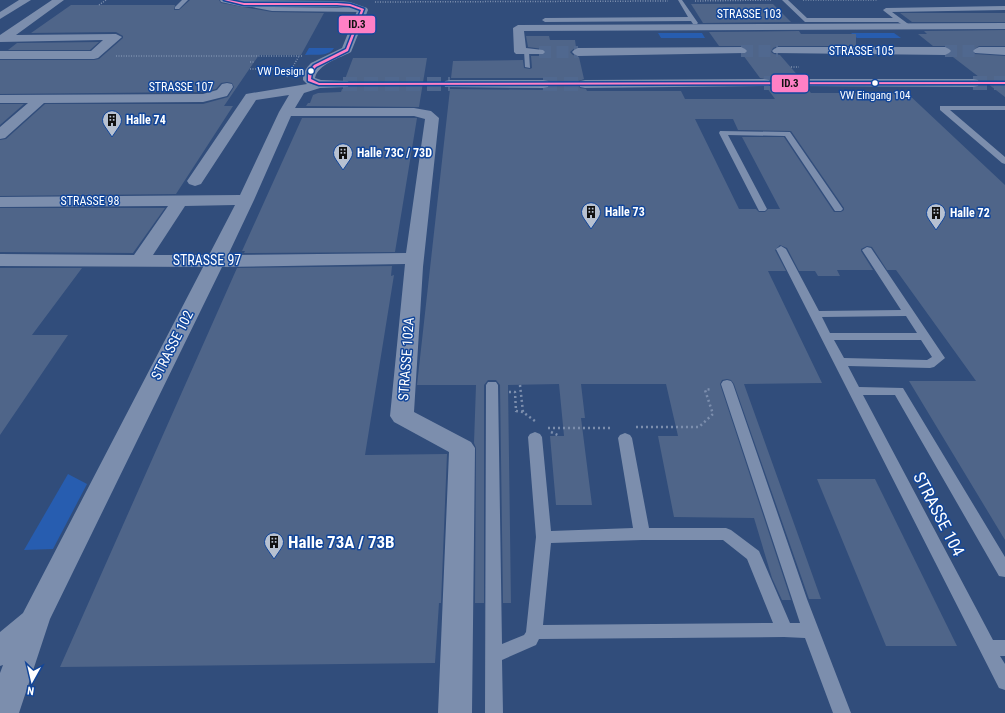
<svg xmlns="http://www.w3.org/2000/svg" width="1005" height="713" viewBox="0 0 1005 713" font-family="'Roboto Condensed',sans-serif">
	<rect width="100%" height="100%" fill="#314d7b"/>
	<!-- green -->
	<g fill="#275db0">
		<path d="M658,33H702L705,38H661Z"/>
		<path d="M851,33H894L901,38H857Z"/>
		<path d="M309,48H334C329,57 315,54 305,55Z"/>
		<path d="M68,474L87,484L53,549L24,550Z"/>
	</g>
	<!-- building -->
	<g fill="#4f6589" fill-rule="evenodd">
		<path d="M190,0H219L221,3L272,12L324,13L301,55H259L224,106H233L176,194L0,196V140L6,139L45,104H203L228,97L234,87L232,83L227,82L221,83L216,89L203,92L0,94V60H94L99,59L123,38V36L116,32L31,33L71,5H175L174,10H179Z"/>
		<path d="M691,4H773L791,22L703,23Z"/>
		<path d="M900,13H1005V22H912Z"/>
		<path d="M1005,30V46H979L972,51L975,54L1005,56V97L949,54L952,51L950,48L945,46H933L918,34H927L924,31Z"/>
		<path d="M799,31L801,34H856V46H778L773,48L771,52L774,54L780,55L800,78L797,83L798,87L807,88L811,93H907L1005,185V540L909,381H976L896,270H887L872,247L867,246L861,249V251L873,270H837L840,276H818L815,271H799L787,248L780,245L775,250L786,271H768L822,383L744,384L821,599H809L734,384L731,380L727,379L722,380L720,384L791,600H782L772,578L754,518L674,517L658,436H678L666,384H581L585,418H581L592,505H556L550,436H564L559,384L508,385L511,603H503L500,385L496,380H488L484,385V603H475L476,448L474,443L476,385H417L450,89L543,90L548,88L550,84L548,80L543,78H451L453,61L523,60L524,68L530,69L532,68L531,56H543L546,52L543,49L528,47L526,36H549L550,40H575L576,47L570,52L573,55L579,57L584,79L579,81L578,84L580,88L586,89L587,91H681L685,99H775L767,88L770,86V80L760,78L743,55L748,52V50L741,46H719L709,32ZM695,119H733L738,130L791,131L844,208V210L841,212H834L784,137H742L780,209H768L765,212H759L756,209H739Z"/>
		<path d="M99,42L90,50H8L17,43Z"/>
		<path d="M353,58H427L419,107L306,106L308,103H310L313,95L318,93L341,92L342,89L349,88L350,84L349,81L345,79Z"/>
		<path d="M0,104H24L0,125Z"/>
		<path d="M302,118H417L395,252L244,253L245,251H242Z"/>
		<path d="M0,208H165L133,253L0,252Z"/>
		<path d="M392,266L391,276L394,275L365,455L447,454L441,603H439L435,663L60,667L237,268Z"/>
		<path d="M0,268H82L32,335H68L0,435Z"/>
		<path d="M817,479H875L957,646H886Z"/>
	</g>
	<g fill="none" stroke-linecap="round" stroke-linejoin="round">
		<!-- minor-tunnel-far1 -->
		<g stroke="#50688f" stroke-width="12" stroke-dasharray="12 5.5" stroke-linecap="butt">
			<path d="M741,51H778"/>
			<path d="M945,51H979"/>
			<path d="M539,52H578"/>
		</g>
		<!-- minor-tunnel -->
		<g stroke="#50688f" stroke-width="14" stroke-dasharray="14 7" stroke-linecap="butt">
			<path d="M764,83H804"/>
			<path d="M973,83H1005"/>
			<path d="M343,84H450"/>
			<path d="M543,84H585"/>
		</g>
		<!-- path-far1 -->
		<g stroke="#7c8ead" stroke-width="1.5" stroke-dasharray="1 1.5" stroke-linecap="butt">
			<path d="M803,0H878"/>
			<path d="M695,1L772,0"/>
			<path d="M375,2L668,1"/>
			<path d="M99,5L106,0"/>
			<path d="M722,9L724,11L731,12"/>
			<path d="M116,56H303"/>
			<path d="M250,62H254"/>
			<path d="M791,67H799"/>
			<path d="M250,69H291L294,71"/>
			<path d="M287,77L299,56"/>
			<path d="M783,83L787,88"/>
		</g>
		<!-- path -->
		<g stroke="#7c8ead" stroke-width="2.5" stroke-dasharray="2 3" stroke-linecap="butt">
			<path d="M520,385L523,412L535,421"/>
			<path d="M509,392H515L516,411L523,412"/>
			<path d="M636,427H699L713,414L705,390L712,389"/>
			<path d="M548,428H611"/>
			<path d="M551,432L560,436"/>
		</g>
		<!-- service -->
		<g fill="#7c8ead" fill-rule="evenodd">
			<path d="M182,0H188L179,9H175V7Z"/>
			<path d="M678,0H682L698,23L697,24H693L691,21L545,22L542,20L545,18L688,17Z"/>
			<path d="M782,0H788L807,18H893L884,11L883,10L886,8L1005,6V10L892,12L911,26L912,27L909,29L898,22H805Z"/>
			<path d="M244,2L272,7L363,8L366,10L363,12L272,11L242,5V3Z"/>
			<path d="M524,51L529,52L530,68L525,67Z"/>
			<path d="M940,106H1005V110H950L1005,157V164L1002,163L940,110Z"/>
			<path d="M720,131L790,132L843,209L841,211H835L785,136L728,135L767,209L765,211H759L719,133Z"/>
			<path d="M781,246L786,249L819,311L901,310L862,250L867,247L871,248L945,358L934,367L930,368L848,366L859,387L903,388L1005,557V577L999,576L895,395H863L993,640H1005V656H1000L1005,664V690L999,688L776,249ZM906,316L917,333H830L822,317ZM834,340H921L932,357L927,360L844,358Z"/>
			<path d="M727,380L731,381L733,384L807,599L851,713H833L805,638L784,637L539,639L536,645L502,660L503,713H485L486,385L488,382H496L498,385L502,644L524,635L526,632L536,537L528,437L530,434L535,432L540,434L542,437L551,531L633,528L618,438L620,435L625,433L630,435L632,438L649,528H726L731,530L759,551L790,623H800L721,384L723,381ZM642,540H723L747,559L773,623L543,625L551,543Z"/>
		</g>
		<!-- minor -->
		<g fill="#7c8ead" fill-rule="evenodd">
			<path d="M19,0H31L0,19V12Z"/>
			<path d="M52,0H64L16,35L116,34L122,37L98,58L94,59H0V51H91L103,40L0,42V35Z"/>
			<path d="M220,0L337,1L350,2L367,8L368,10L351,52C340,58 318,64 315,78L321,80L348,81L349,84L348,87L320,88L304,93L295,108H414L431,111L439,118L423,267L414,412L471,442L475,448L472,713H438L449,452L394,422L390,416L405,264L222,267L50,619L19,713H0V673L3,665L0,666V632L23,613L203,267L0,266V254L134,255L168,206L0,207V197L240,195L279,112L289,95L256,100L201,184L195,186L189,184L187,181L246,94L307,84L303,80C303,73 306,68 311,63L342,48L357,11L348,8L337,7H244L221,2ZM291,116H414L425,119L406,253L228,255L254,200ZM235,205L209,255H153L185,206Z"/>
			<path d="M1005,23V29L524,31L526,48L543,50L545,52L543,54H516L514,52L513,28L518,25Z"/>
			<path d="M741,47L745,49L747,51L745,53L578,56L574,54L572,52L574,50L578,48Z"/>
			<path d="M778,47H945L949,49L951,51L949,53L945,55L774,53L772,51L774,49Z"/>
			<path d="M979,47H1005V55L975,53L973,51L975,49Z"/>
			<path d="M764,79L769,80L770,83L769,86L585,88L580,87L579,84L580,81L585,80Z"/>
			<path d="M804,79H973L978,80L979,83L978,86L973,87L799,86L798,83L799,80Z"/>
			<path d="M450,80H543L548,81L549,84L548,87L543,88L445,87L444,84L445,81Z"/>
			<path d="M227,83L232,84L233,87L227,96L203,102L44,103L5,138L0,139V127L28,103H0V95L203,94L217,90L222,84Z"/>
		</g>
		<defs>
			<path id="bus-1" d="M224,0H229L244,3H337L350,4L364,9L348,51L316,67L312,72L311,79L319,83L1005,82V84L319,85L308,81V72L314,65L346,49L361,10L350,6L337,5H244Z"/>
		</defs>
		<!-- bus-1 casing -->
		<use href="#bus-1" stroke="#12469a" stroke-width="3"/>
		<!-- bus-1 -->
		<use href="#bus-1" fill="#ff80c5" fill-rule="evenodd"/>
	</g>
	<!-- icons -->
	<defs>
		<symbol id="building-pin" viewBox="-11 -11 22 30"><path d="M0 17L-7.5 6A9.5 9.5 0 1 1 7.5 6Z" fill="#b7c1d1" stroke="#12469a"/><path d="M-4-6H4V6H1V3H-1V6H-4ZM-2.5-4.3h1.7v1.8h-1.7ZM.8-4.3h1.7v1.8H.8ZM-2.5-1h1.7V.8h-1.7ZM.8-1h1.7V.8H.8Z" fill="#111"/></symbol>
	</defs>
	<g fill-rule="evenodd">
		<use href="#building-pin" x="101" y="109" width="22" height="30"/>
		<use href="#building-pin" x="332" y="142" width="22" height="30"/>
		<use href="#building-pin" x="580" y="201" width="22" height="30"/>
		<use href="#building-pin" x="925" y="202" width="22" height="30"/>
		<use href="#building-pin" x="263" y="531" width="22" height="30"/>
	</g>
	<!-- markers -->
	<g fill="#fff" stroke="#12469a" stroke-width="1.5">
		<circle cx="311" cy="71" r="3.5"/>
		<circle cx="875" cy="83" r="3.5"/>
	</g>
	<g text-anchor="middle" stroke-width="3" stroke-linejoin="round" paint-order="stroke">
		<!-- far-bus labels -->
		<g font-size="11" fill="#fff" stroke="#12469a" text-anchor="end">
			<text x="304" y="75">VW Design</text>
			<text x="875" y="99" text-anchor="middle">VW Eingang 104</text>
		</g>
		<!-- far-street labels -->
		<g font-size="12" fill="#fff" stroke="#12469a">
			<text x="749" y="18">STRASSE 103</text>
			<text x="861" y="55">STRASSE 105</text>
			<text x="181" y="91">STRASSE 107</text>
			<text x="90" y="205">STRASSE 98</text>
		</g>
		<!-- far-poi labels -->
		<g font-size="12" font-weight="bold" fill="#fff" stroke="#12469a" text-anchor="start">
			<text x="126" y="124">Halle 74</text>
			<text x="357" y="157">Halle 73C / 73D</text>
			<text x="605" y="216">Halle 73</text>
			<text x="950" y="217">Halle 72</text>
		</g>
		<!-- street labels -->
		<g font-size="14" fill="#fff" stroke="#12469a">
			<text x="207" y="265">STRASSE 97</text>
			<text transform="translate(172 345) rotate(-63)" y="5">STRASSE 102</text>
			<text transform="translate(406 359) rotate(-86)" y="5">STRASSE 102A</text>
		</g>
		<!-- near-street labels -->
		<g font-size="17" fill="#fff" stroke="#12469a">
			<text transform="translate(939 514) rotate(63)" y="6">STRASSE 104</text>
		</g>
		<!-- near-poi labels -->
		<g font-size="17" font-weight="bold" fill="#fff" stroke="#12469a" text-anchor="start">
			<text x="288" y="548">Halle 73A / 73B</text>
		</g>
	</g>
	<g stroke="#12469a" stroke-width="1.5">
		<rect x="338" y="15" width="38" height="19" rx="4" fill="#ff80c5"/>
		<rect x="771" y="74" width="38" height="19" rx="4" fill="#ff80c5"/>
	</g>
	<g font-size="11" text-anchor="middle" font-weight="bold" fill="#111">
		<text x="357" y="28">ID.3</text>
		<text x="790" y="87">ID.3</text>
	</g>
	<!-- north arrow -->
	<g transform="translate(32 681) rotate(188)" stroke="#12469a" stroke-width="3" paint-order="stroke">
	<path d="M0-3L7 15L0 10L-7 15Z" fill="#ffffff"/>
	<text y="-6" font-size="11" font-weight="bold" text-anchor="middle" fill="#ffffff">N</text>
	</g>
</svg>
